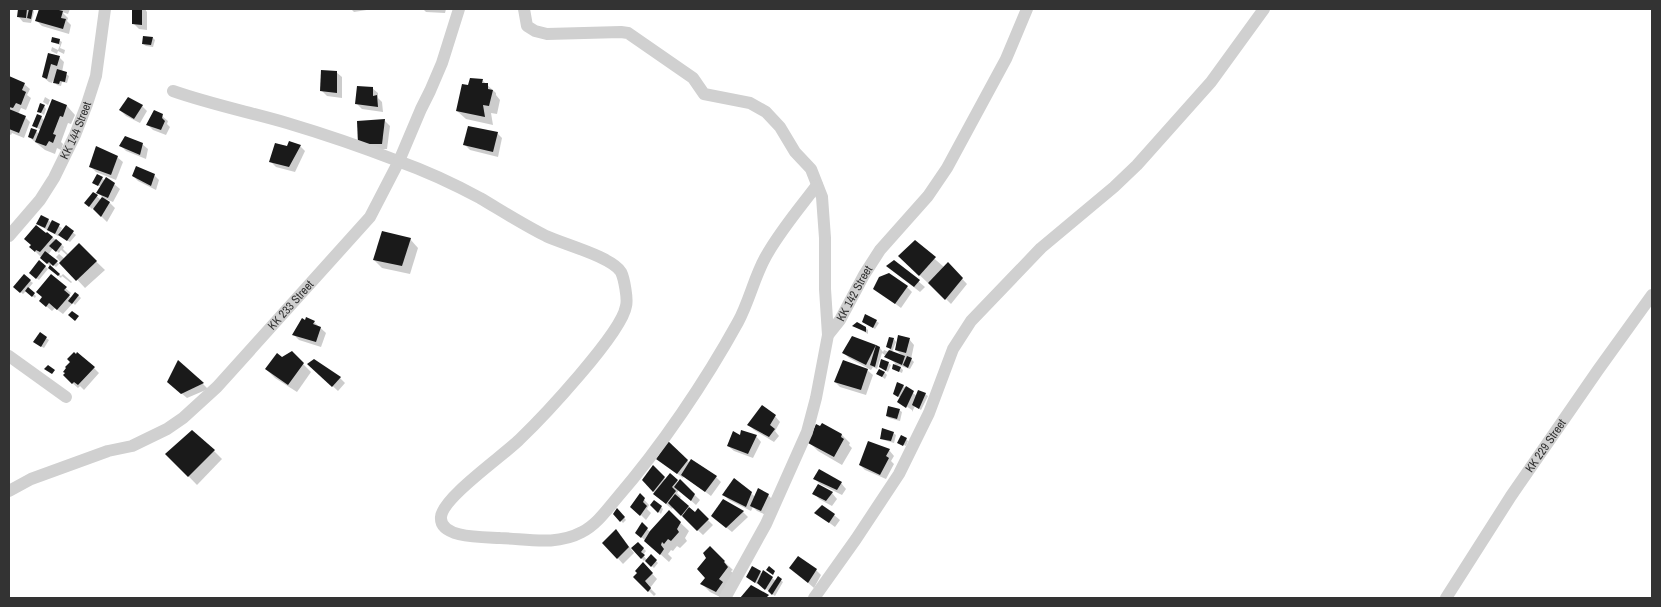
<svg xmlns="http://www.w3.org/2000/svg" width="1661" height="607" viewBox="0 0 1661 607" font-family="'Archivo Narrow',sans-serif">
	<rect width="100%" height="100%" fill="#fff"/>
	<!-- shadow -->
	<g fill="#0003">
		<path d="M19,9H33L34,12L31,23L23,22L18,16Z"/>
		<path d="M40,9H70L68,14L62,12L68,18L67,21L71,25L69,34L42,26L36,20Z"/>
		<path d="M134,9H145L147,12V30L139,29L134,24Z"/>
		<path d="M351,9H373L354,12Z"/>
		<path d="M423,9H446L445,13L426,12Z"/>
		<path d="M153,38L155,40L153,47L146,46L143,44Z"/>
		<path d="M59,40L62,42L60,48L65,50L64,54L58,51L57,54L51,51L52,47L58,50L60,45L52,42Z"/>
		<path d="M49,55L59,57L64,62L62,72L69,76L67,83L62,82L61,86L57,85L53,80L52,83L49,82L43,77Z"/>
		<path d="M336,72L342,77V98L327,96L322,91Z"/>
		<path d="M9,78L24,84L30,89L27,95L31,98L26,110L21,108L18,114L25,117L30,122L24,138L12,133L11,135L9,134Z"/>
		<path d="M483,81L496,93V95L500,100L497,114L491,113L493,125L466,119L457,111L469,86Z"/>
		<path d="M372,88L378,93V98L382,102L383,112L362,109L357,104Z"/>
		<path d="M45,97L50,100L48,105L43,102Z"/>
		<path d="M52,101L67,106L75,115L71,124L68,123L61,142L63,144L61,150L57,148L55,154L45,150L29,137L36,131L39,134L41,130L34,126L41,117L45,121Z"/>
		<path d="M44,106L46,109L44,115L38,111Z"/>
		<path d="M142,106L147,111L140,123L126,116L120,110Z"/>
		<path d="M162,116L168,121L167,124L170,127L166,135L153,130L148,125Z"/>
		<path d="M384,120L390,126L387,149H364Z"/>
		<path d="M497,133L502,138L498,157L470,150L465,145Z"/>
		<path d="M142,144L148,149L146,159L126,151L121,146Z"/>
		<path d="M300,146L305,151L295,172L276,167L270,161L288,148Z"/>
		<path d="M117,157L123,162L116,180L96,172L91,167Z"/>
		<path d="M154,175L159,180L156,190L138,181L133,176Z"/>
		<path d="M102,178L105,181L114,184L120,189L113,202L106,199L115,208L107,222L93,208L92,209L86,203L93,193L101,200L103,198L98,192L101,187L94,183Z"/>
		<path d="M48,220L52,223L53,222L62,228L58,236L40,226Z"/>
		<path d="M66,227L76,235L70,242L62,237Z"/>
		<path d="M47,233L62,245L64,247L63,249L69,255L79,245L105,270L85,288L56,257L59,254L65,259L68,256L61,250L59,253L53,248L48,255L59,264L56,267L52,264L50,266L31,247Z"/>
		<path d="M410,239L418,248L410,274L382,268L374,260Z"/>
		<path d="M915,242L944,267L948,264L967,284L951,304L929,282L928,283L899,256Z"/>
		<path d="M894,261L925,287L920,292L893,271Z"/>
		<path d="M40,262L48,269L39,280L30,273Z"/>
		<path d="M50,267L61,276L63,274L72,282L71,283L62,276L61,278L52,270Z"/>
		<path d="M24,276L33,283L28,289L36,296L35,298L26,291L23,294L15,287Z"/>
		<path d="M52,276L71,293L69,296L71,298L76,293L81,298L75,305L73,303L63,314L55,308L52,311L46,306Z"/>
		<path d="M907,287L912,292L901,308L874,288Z"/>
		<path d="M876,321L879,323L875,329L863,322Z"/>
		<path d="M314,322L326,333L321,347L299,340L294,335Z"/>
		<path d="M854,326L866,328L868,330V334Z"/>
		<path d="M40,334L49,340L44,348L37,344Z"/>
		<path d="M852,338L880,348L883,352L884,350L889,352L890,349L887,346L894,339L896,342L892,352L903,356L896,350L909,339L914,345L911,359L914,362L910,369L898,365L903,370L902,373L893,369L895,363L882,353L877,369L873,367L871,370L849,358L844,353Z"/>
		<path d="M291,352L311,372L297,392L275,378L266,369Z"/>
		<path d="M179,362L203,384L208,389L187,398L174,387Z"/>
		<path d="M888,363L891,365L888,372L880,367Z"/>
		<path d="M309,364L340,378L345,383L338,391Z"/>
		<path d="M94,368L99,373L84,390L80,386L78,388L70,381L66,373Z"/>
		<path d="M867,370L873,375L866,395L840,387L835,382Z"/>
		<path d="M885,373L887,375L885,379L878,374Z"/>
		<path d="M903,386L917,396L925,394L928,396L921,410L915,406L912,412V410L903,404V406L899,402L901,398L897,396Z"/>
		<path d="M899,410L902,412L900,421L889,418L887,416Z"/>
		<path d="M775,416L780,422L775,431L779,436L774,442L754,430L749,425Z"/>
		<path d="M893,433L896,435L894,443L884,440L882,438Z"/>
		<path d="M842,435L850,443L849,445L852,448L842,465L818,451L809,442Z"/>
		<path d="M756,436L761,442L753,458L734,451L728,446L740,437Z"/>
		<path d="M906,439L908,441L906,446L900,443Z"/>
		<path d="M668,443L690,463L716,477L721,482L711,496L684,476L683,478L658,459Z"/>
		<path d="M889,450L894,456L891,461L894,464L886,479L865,470L860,465Z"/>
		<path d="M214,451L222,459L197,485L167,454Z"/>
		<path d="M653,467L666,480L670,475L679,483L680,481L700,500L696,505L679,490L677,493L681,497L679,499L695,514L698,510L713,525L703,535L673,507L672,509L660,499L643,480Z"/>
		<path d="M815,479L841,483L846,489L842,495L820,484Z"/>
		<path d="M818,486L832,493L837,499L832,506L819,499L814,493Z"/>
		<path d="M758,489L768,495L774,501L766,515L757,511L753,507L751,511L729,500L724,495L751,493L755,497Z"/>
		<path d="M640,495L649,505L647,509L651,513L646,520L632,506Z"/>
		<path d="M724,501L743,512L748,517L732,532L718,521Z"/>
		<path d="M652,505L661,507L663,509L661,514Z"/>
		<path d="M618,510L626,520L623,523L615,514Z"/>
		<path d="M669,512L689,531L685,538L687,541L680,548L677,546L673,551L671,550L668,554L672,558L669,562L637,533L642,524L650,532Z"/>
		<path d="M816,513L834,515L840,520L835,527Z"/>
		<path d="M621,536L634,553L623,564L604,543Z"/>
		<path d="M638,543L646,551L643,555L647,560L651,556L658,563L654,568L645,560L644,561L632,548Z"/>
		<path d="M710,548L733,570L731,571L735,576L722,598L710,592L702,584L706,578L708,558Z"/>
		<path d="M791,568L816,570L821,575L814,588Z"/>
		<path d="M648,569L657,579L650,588L656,594L654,596L635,577Z"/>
		<path d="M760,572L763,574L772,578L776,581L778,578L783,582L775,596L758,583L757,584L750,579Z"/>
	</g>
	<!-- building -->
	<g fill="#1a1a1a">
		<path d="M18,9H27L26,18L17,17Z"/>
		<path d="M29,9H33L31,19L27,18Z"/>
		<path d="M39,9H55L63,11L61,18L66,19L63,29L35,21Z"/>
		<path d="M132,9H142V25L132,24Z"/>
		<path d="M143,36L153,37L151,45L142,44Z"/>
		<path d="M52,37L60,39L59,44L51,42Z"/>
		<path d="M48,53L60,56L57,66L51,64L47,79L42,77Z"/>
		<path d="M57,69L67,72L65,82L60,81L59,84L53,83Z"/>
		<path d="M321,70L337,71V93L320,91Z"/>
		<path d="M9,76L25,83L22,90L26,92L21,105L16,103L13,108L9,107Z"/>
		<path d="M470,78L483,79L482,83H488V89L493,90L489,106L483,105L485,117L456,111L462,84L468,85Z"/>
		<path d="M357,86L373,87V96L377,95L378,107L355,104Z"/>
		<path d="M128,97L143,105L134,119L119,110Z"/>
		<path d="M52,99L67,105L63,117L60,116L53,134L56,135L53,143L49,141L46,146L35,142Z"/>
		<path d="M40,103L45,105L41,113L37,112Z"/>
		<path d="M9,109L26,116L19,133L9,129Z"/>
		<path d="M154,110L163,114L162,118L165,121L161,130L146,125Z"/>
		<path d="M37,114L42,116L37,128L32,126Z"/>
		<path d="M385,119L382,144H358L357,121Z"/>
		<path d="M468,126L498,132L493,152L463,145Z"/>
		<path d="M31,128L37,130L33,139L28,137Z"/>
		<path d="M125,136L143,143L140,155L119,146Z"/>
		<path d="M289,141L301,145L289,167L269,162L275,143L287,146Z"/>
		<path d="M96,146L118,156L111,175L89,167Z"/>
		<path d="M136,166L155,174L151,186L132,176Z"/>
		<path d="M97,174L103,177L98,186L92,183Z"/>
		<path d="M106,177L115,183L108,198L96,193Z"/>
		<path d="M93,192L98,195L89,207L84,203Z"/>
		<path d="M102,197L110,202L101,217L93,209Z"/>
		<path d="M41,215L49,219L45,228L36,224Z"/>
		<path d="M52,220L60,224L55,234L47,230Z"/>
		<path d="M36,225L46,233L47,232L53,237L40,252L36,250L35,252L29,247L31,245L24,239Z"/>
		<path d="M66,225L74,231L67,241L58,235Z"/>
		<path d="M382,231L411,238L402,266L373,260Z"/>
		<path d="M56,239L62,244L56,252L49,246Z"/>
		<path d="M915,240L936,257L919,276L898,256Z"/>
		<path d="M79,243L97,261L76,281L59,263Z"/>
		<path d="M45,251L58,261L53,266L49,262L47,264L40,258Z"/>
		<path d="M39,260L46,266L36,279L29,273Z"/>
		<path d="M894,260L920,280L914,287L886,266Z"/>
		<path d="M948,262L963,278L945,300L928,283Z"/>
		<path d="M50,265L60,274L58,276L48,268Z"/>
		<path d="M889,273L908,286L895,304L873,289L879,277Z"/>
		<path d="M24,274L31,280L20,293L13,287Z"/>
		<path d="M51,274L67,287L64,290L70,295L57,310L49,303L46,307L39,301L42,297L36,292Z"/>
		<path d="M28,287L35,293L32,297L25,291Z"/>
		<path d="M75,292L79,295L72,304L68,301Z"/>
		<path d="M72,311L79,316L75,321L68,315Z"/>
		<path d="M865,314L877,320L873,328L862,322Z"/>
		<path d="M306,317L315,321L313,324L321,327L316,342L292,335L302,318L305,320Z"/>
		<path d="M857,322L866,327V332L852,326Z"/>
		<path d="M40,332L47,337L41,347L33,342Z"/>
		<path d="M898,335L910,338L906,353L895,350Z"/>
		<path d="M852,336L876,345L880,347L875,367L870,365L876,345L866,365L842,353Z"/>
		<path d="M889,337L894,338L891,349L886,347Z"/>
		<path d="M889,350L905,356L902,365L884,357Z"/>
		<path d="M292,351L304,363L288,385L265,369L277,353L282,357Z"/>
		<path d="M74,352L76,354L77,352L95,367L78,385L74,382L72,384L63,375L65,373L63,372L66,368L65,367L70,362L67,359Z"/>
		<path d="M907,356L912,358L908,368L903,365Z"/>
		<path d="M314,359L341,377L332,387L307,364Z"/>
		<path d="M881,359L889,362L886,371L879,367Z"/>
		<path d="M178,360L204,383L181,394L167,382Z"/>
		<path d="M843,360L868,369L861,390L834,382Z"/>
		<path d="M893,364L901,367L899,372L892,369Z"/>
		<path d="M48,365L55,370L52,374L44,369Z"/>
		<path d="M879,369L885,372L882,377L876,374Z"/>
		<path d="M897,382L904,385L898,397L893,394Z"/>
		<path d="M906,386L914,391L906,408L897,402Z"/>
		<path d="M918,390L926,393L919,409L912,405Z"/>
		<path d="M762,405L776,415L770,425L775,429L769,437L747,425Z"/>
		<path d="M888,406L900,409L897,419L886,416Z"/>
		<path d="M822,423L842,434L841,437L844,439L834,457L808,443L816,424L820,426Z"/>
		<path d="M882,428L894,432L891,441L880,439Z"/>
		<path d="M192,430L215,450L188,477L165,454Z"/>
		<path d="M741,430L757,435L748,454L727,446L733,431L740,435Z"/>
		<path d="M901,435L907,438L903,446L897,443Z"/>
		<path d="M668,441L688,460L677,474L656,459Z"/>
		<path d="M868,441L890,449L886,456L889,458L880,475L859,465Z"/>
		<path d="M691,459L717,476L705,492L681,475Z"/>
		<path d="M653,465L665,477L653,492L642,480Z"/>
		<path d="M819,469L842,482L837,490L813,479Z"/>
		<path d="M670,473L678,480L672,487L676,491L666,504L653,494Z"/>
		<path d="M734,478L752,492L746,507L722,495Z"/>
		<path d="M680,479L695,494L691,501L674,487Z"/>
		<path d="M818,484L833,492L826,501L812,494Z"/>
		<path d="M758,488L769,494L761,511L750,506Z"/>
		<path d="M640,493L645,498L643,502L647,506L640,516L630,507Z"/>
		<path d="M675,494L689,506L681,516L668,503Z"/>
		<path d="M723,499L744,511L726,528L711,516Z"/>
		<path d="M654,500L662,506L658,513L650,505Z"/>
		<path d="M822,505L835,514L829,523L814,513Z"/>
		<path d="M689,507L695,512L698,508L709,519L697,531L682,516Z"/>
		<path d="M617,508L625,517L620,522L613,514Z"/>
		<path d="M669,510L681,522L677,529L679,532L671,541L668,539L664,544L662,542L661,545L664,549L660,555L644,541L650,531Z"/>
		<path d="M642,522L648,528L641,538L635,533Z"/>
		<path d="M616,529L629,547L617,559L602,543Z"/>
		<path d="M638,542L644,548L641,552L645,555L641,559L631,548Z"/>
		<path d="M710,546L725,561L724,562L728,567L719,579L723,582L716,592L700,584L705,578L697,569L706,558L703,553Z"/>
		<path d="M651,554L657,560L651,567L645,561Z"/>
		<path d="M798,556L817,569L808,583L789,568Z"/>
		<path d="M643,562L653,573L645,581L651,588L648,592L633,577L637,573L635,571Z"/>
		<path d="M752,566L761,571L755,583L746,577Z"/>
		<path d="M769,566L775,571L773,575L766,570Z"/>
		<path d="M763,570L773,577L765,590L757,583Z"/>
		<path d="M778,576L782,579L772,595L768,591Z"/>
		<path d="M751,585L769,595L766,598H740Z"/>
	</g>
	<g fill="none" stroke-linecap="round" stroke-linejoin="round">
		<!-- minor -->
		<g stroke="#d0d0d0" stroke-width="12">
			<path d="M524,9L527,26L535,31L547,34L621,32L628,33L693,78L704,94L750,103L766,112L780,127L795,152L811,169L822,197L825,238V289L828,335"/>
			<path d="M173,91C210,104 249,112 287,123C324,134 362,147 398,161C426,171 454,184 480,198C502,211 524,225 546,236C563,244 612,257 621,272C624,278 628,299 626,306C622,333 542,418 519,440C504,455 442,498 441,517C439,539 486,537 500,538C528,539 556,546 582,532C596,525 606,511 616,499C661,447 705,382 738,322C749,302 754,278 765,258C779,232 799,209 817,185"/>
			<path id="s1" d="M9,236L40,200L54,178L75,135L87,104L96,76L105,9"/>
			<path d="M9,356L66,397"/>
			<path id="s2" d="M9,491L31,479L108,451L132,446L167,429L183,418L217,387L370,217L399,161L421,109L430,91L442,63L459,9"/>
			<path id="s3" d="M725,598L766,524L807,432L816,398L828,335L840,320L864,275L880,250L928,196L947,168L1006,59L1027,9"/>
			<path d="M814,598L856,539L899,474L929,413L953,349L971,321L1041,248L1114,187L1137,165L1211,82L1264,9"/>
			<path id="s4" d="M1446,598L1511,496L1598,370L1652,295"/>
		</g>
	</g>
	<g text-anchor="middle" stroke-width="5" stroke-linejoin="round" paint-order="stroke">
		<!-- street labels -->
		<g font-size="12" fill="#333" stroke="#fff">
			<text dy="4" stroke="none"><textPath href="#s1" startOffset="126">KK 144 Street</textPath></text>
			<text dy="4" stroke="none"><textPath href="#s3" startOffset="334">KK 142 Street</textPath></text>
			<text dy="4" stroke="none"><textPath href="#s2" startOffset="346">KK 233 Street</textPath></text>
			<text dy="4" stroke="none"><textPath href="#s4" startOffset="182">KK 229 Street</textPath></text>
		</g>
	</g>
	<!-- border -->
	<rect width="1661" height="607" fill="none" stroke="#333333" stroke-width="20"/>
</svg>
